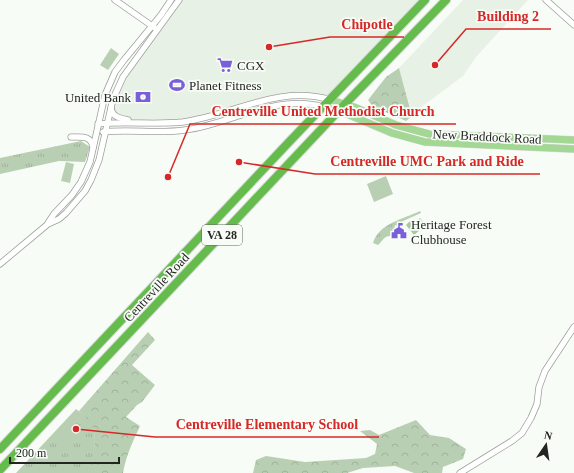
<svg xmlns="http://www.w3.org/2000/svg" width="574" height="473" viewBox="0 0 574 473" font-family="Georgia,serif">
	<defs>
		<pattern id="grass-tufts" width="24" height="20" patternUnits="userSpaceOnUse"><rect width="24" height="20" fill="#b9cfb3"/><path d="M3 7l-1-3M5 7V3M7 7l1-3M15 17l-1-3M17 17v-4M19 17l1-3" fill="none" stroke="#9fb29a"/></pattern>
		<pattern id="forest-crowns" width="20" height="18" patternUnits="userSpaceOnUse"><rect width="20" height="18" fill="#b9cfb3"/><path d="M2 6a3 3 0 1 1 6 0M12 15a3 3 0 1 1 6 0" fill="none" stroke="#9fb29a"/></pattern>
		<pattern id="water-ripples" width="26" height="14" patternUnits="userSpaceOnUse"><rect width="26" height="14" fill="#a6ca9d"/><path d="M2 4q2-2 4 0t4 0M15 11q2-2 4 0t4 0" fill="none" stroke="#8fad87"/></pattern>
	</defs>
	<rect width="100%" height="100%" fill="#f8fcf6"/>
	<!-- built -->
	<g fill="#e8f1e5">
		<path d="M179,0H425L331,100L280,96L183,122L108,123L123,77Z"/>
		<path d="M463,0H528L476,57L463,76L412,114L399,68Z"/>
	</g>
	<!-- grass -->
	<g fill="url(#grass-tufts)">
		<path d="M81,141L90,147L85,162L59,161L0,174V158Z"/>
		<path d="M420,211L421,213L403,221L401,224L399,223L397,226L395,225L394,230L396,232L394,237C385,233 383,241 378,245L373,243C379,223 404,219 420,211Z"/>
		<path d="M76,409C80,412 86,415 89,419C100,434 93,456 90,473H16Z"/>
	</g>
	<!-- forest -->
	<g fill="url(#forest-crowns)">
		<path d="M399,68L412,116L406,121L372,106L368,100L386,77Z"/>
		<path d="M148,332L155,340L132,365L155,385L142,402L137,405L126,417L140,426C133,441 126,456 123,473H89C94,447 103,429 79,411Z"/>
		<path d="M416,420L430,435L449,438L466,449L463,459L443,467L442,473H414L395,466L363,468L347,473H253L256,460L266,456L305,462L366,458L375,454L377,444L360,431L370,430L379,435Z"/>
	</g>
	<!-- pitch -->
	<g fill="#b9cfb3">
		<path d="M111,48L119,54L108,70L100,65Z"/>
		<path d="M66,162L74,164L70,183L61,181Z"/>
		<path d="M386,176L393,194L374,202L367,184Z"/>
		<path d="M67,428L72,429L76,436L74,442L67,445L58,436Z"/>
	</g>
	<!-- water -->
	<path fill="url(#water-ripples)" d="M420,218L426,225L414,235L406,225L410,221L413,223Z"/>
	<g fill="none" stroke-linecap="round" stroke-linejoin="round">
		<defs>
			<g id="minor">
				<path d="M115,0L155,28"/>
				<path d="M546,0L574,25"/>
				<path d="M111,108C112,117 120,118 128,120"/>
				<path d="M98,124C126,121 155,125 183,122C234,115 278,84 331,100"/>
				<path d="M103,132C130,129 158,134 185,130C232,124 275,93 324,107"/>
				<path d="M71,137C81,137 91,135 93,147"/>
				<path d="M48,223L54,214L72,195L81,182L90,162L105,95L115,72L124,60L161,15L171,0"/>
				<path d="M0,264L48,224L59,219L66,213L85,191L91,180L99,160L113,99L123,77L179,0"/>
				<path d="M460,473L512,441L522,433L531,418L537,404L539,387L545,371L574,327"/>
			</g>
			<g id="major">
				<path d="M331,100L354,107L396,125L429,134L574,140"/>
				<path d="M324,107L347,114L392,133L425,142L574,149"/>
			</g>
			<g id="highway">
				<path d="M0,449L289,142L425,0"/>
				<path d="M0,470L345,104L446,0"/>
			</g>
		</defs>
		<!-- minor casing -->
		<use href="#minor" stroke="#9ca19b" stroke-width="7"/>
		<!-- major casing -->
		<use href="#major" stroke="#d7d8d7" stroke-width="8"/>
		<!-- highway casing -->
		<use href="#highway" stroke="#d7d8d7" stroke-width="10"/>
		<!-- minor -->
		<use href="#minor" stroke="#fff" stroke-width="5.5"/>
		<!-- major -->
		<use href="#major" stroke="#a3d794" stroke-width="7"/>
		<!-- highway -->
		<use href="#highway" stroke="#65bc4c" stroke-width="8"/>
	</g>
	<!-- icons -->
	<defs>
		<symbol id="supermarket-bare" viewBox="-9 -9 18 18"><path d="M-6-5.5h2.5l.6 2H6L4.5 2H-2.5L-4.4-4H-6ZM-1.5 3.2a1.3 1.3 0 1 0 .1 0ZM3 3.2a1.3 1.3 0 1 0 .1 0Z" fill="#795fda" stroke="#f8fcf6" stroke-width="2.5" paint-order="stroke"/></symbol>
		<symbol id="stadium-bare" viewBox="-9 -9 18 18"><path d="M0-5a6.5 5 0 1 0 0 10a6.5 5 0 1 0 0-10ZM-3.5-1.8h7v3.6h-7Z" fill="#795fda" stroke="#f8fcf6" stroke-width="2.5" paint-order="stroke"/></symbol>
		<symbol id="bank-bare" viewBox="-9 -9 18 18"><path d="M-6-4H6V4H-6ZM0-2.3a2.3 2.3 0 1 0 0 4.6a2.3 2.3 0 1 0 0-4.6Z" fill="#795fda" stroke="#f8fcf6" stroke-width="2.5" paint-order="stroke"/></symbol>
		<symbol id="civic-bare" viewBox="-9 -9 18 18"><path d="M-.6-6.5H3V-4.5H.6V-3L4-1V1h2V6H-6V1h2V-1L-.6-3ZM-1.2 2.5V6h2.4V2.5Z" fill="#795fda" stroke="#f8fcf6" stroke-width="2.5" paint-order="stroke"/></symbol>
	</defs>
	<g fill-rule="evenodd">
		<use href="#supermarket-bare" x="214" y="54" width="22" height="22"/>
		<use href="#stadium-bare" x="166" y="74" width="22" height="22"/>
		<use href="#bank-bare" x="132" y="86" width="22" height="22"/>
		<use href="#civic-bare" x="388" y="220" width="22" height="22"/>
	</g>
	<g text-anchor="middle" stroke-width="3.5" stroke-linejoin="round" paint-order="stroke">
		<!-- shield labels -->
		<rect fill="#f8fcf6" stroke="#636662" stroke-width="1" x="202" y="225" width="40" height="20" rx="3"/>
		<g font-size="12" font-weight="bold" fill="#232522">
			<text x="222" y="239">VA 28</text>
		</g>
		<!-- poi labels -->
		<g font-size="13" fill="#232522" stroke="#f8fcf6" text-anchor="start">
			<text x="237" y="70">CGX</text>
			<text x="189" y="90">Planet Fitness</text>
			<text x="131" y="102" text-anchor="end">United Bank</text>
			<text x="411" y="229">Heritage Forest<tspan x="411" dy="15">Clubhouse</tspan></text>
		</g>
		<!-- street labels -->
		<g font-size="13" fill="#232522" stroke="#f8fcf6">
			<text transform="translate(487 136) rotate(3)" y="5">New Braddock Road</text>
			<text transform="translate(156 287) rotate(-47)" y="5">Centreville Road</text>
		</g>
	</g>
	<!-- callouts -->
	<path fill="none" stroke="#d62828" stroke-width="1.5" d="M435 65L466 29H551M269 47L330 37H404M168 177L190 124H456M239 162L315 174H540M76 429L155 437H379"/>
	<g fill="#d62828" stroke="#f8fcf6" stroke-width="1.5">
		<circle cx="435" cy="65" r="4"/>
		<circle cx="269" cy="47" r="4"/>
		<circle cx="168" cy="177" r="4"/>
		<circle cx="239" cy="162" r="4"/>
		<circle cx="76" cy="429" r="4"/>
	</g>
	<g font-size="14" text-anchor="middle" font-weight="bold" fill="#d62828" stroke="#f8fcf6" stroke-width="3.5" stroke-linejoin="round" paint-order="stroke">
		<text x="508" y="21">Building 2</text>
		<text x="367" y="29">Chipotle</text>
		<text x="323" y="116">Centreville United Methodist Church</text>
		<text x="427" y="166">Centreville UMC Park and Ride</text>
		<text x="267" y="429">Centreville Elementary School</text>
	</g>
	<!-- north arrow -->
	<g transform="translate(546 445) rotate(13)" stroke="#f8fcf6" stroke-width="3" paint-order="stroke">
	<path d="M0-3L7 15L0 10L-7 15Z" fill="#232522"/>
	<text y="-6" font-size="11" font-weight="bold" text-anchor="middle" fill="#232522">N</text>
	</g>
	<!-- scale -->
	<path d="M10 457v6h109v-6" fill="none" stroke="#232522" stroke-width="2"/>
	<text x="16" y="457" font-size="12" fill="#232522" stroke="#f8fcf6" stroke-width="3" paint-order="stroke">200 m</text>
</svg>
